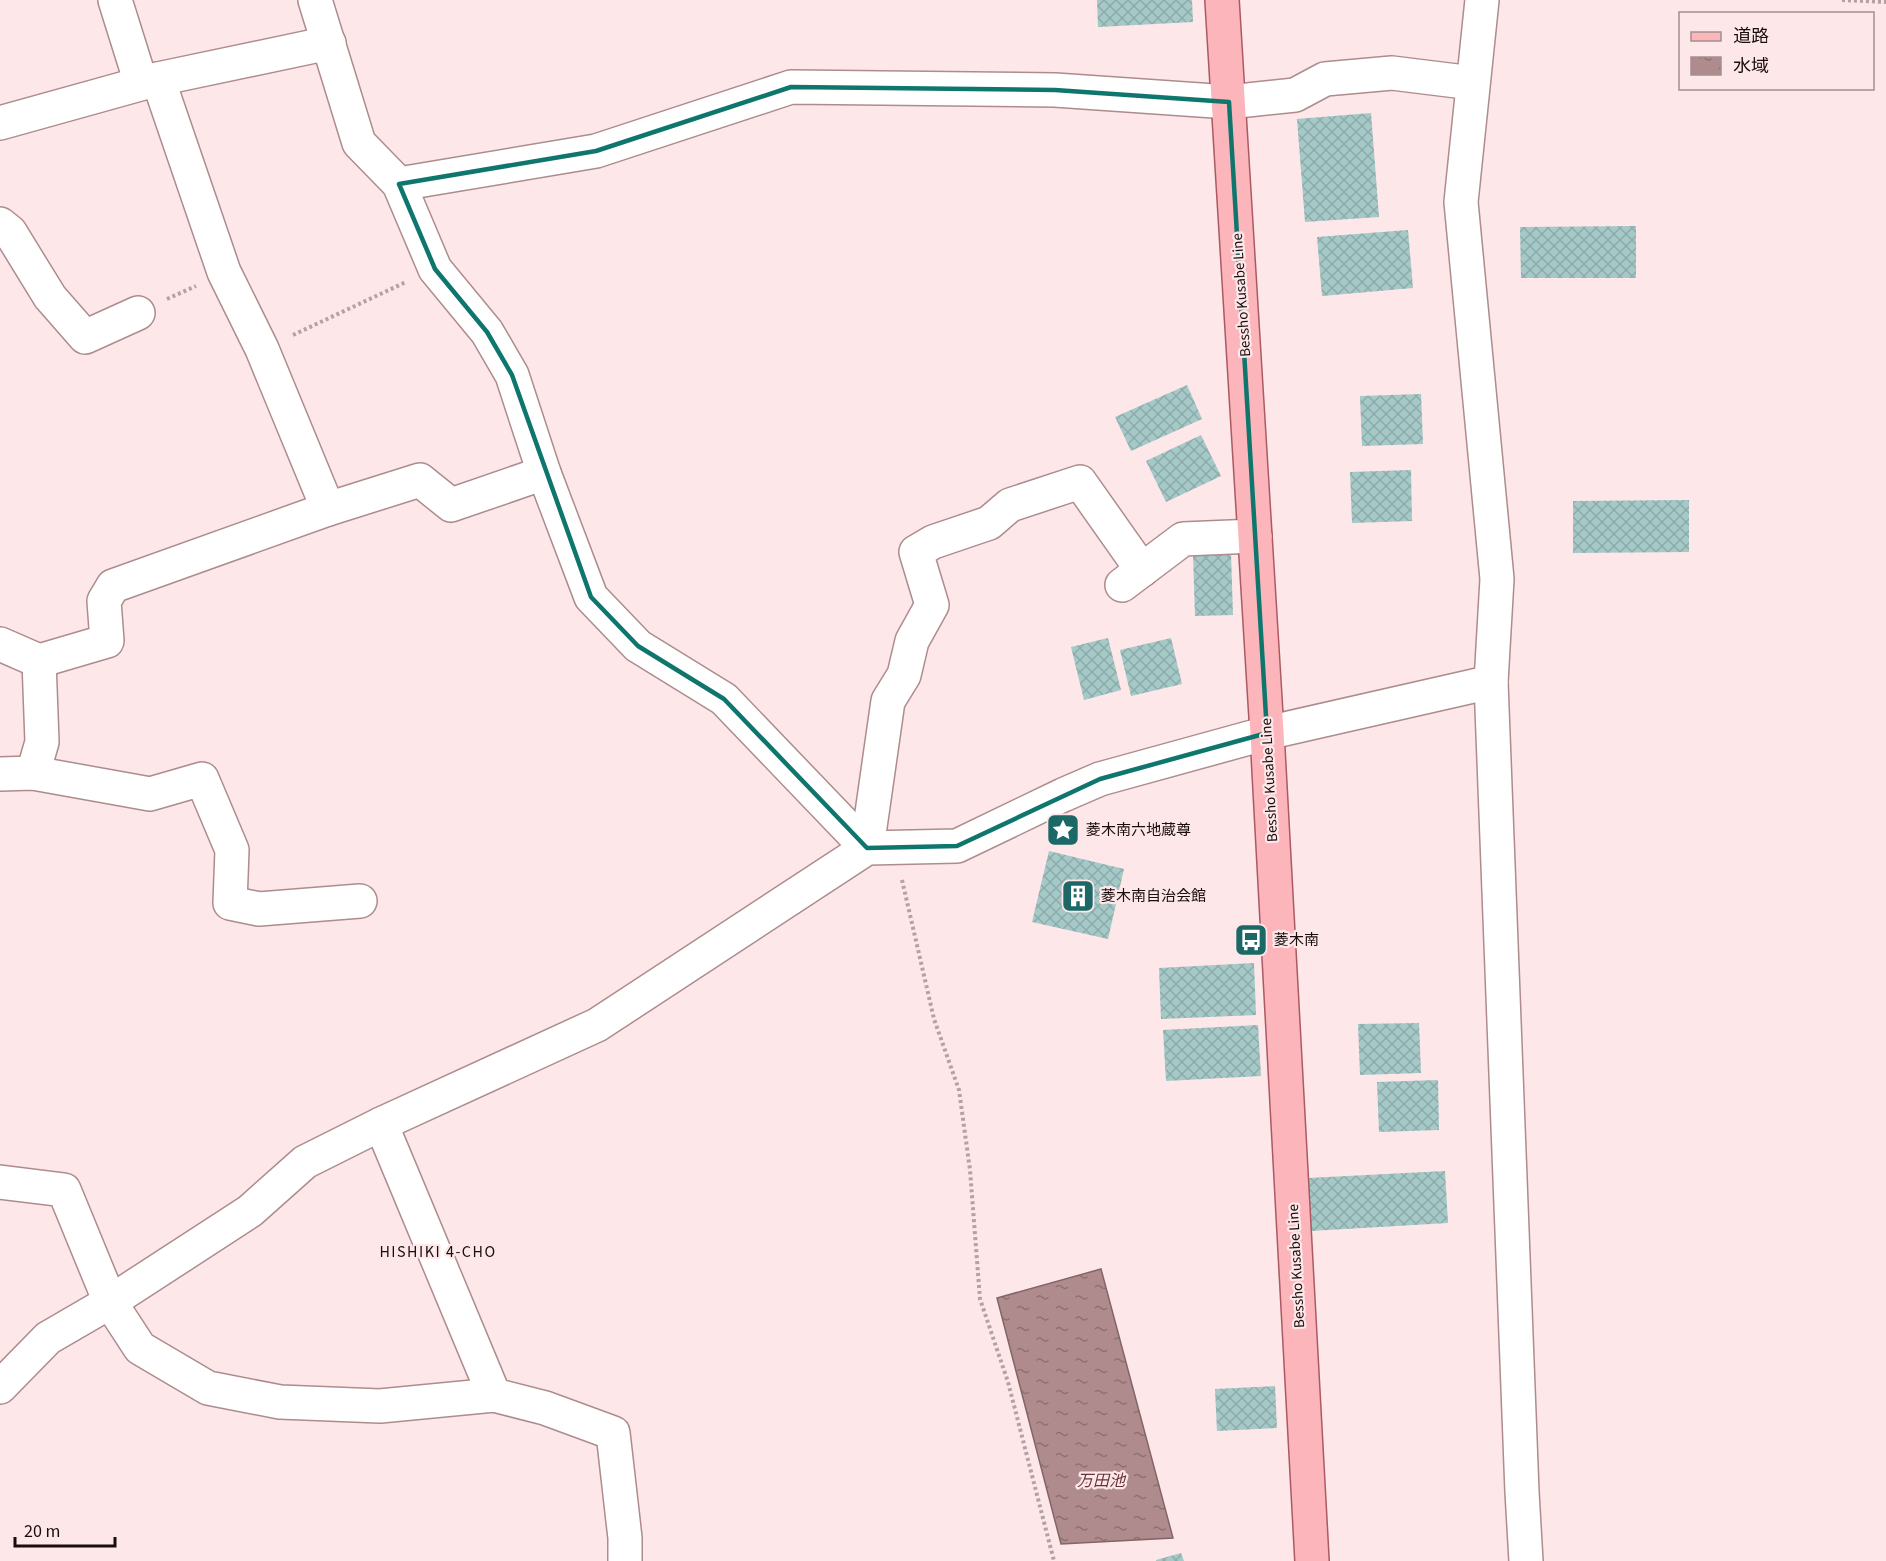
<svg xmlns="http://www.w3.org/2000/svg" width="1886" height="1561" viewBox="0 0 1886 1561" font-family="'Source Sans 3','Noto Sans JP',sans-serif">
	<defs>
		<pattern id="water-ripples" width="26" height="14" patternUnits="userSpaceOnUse" patternTransform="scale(1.5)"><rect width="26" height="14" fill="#af8b8d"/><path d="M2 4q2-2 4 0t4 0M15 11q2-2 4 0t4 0" fill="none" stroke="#8e7072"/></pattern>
		<pattern id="building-cross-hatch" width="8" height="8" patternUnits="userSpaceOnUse" patternTransform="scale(1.5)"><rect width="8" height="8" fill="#a4c9c7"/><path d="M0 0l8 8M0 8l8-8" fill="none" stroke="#8dabaa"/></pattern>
	</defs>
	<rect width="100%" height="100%" fill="#fde7e8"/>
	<!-- water -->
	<path fill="url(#water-ripples)" stroke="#826567" stroke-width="1.5" d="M1101,1269L1173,1538L1061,1544L997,1298Z"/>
	<!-- building -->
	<g fill="url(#building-cross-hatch)">
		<path d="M1097,0H1192L1193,22L1098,27Z"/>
		<path d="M1371,113L1379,217L1305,222L1297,119Z"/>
		<path d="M1636,226V278H1521L1520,227Z"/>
		<path d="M1408,230L1413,288L1322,296L1317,237Z"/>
		<path d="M1187,385L1202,419L1131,451L1115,417Z"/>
		<path d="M1421,394L1423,444L1362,446L1360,396Z"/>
		<path d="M1201,435L1221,476L1166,502L1146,461Z"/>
		<path d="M1411,470L1412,521L1352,523L1350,472Z"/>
		<path d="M1689,500V552L1573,553V501Z"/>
		<path d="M1231,554L1233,615L1195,616L1193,555Z"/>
		<path d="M1108,638L1121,690L1084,700L1071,647Z"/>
		<path d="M1171,638L1182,684L1131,696L1120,650Z"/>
		<path d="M1049,851L1124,869L1108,939L1032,922Z"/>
		<path d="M1254,963L1256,1015L1161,1019L1159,968Z"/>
		<path d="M1419,1023L1421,1073L1360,1075L1358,1024Z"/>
		<path d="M1258,1025L1261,1076L1166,1081L1163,1030Z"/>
		<path d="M1438,1080L1439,1130L1379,1132L1377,1082Z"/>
		<path d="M1445,1171L1448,1223L1311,1231L1308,1178Z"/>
		<path d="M1275,1386L1277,1428L1217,1431L1215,1389Z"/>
		<path d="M1181,1553L1184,1561H1156V1560Z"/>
	</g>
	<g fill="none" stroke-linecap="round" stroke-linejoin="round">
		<defs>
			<g id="minor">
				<path d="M115,0L141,83"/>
				<path d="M315,0L359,143L399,184L435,269L487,332L512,375L544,473L591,597L638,646L724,699L867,848"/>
				<path d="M1482,0L1461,202L1497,579L1491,682L1522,1492L1526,1561"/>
				<path d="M158,79L224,272L262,349L328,509"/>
				<path d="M0,123L158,79L329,43"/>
				<path d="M399,184L596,151L791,87L1055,90L1229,102L1295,95L1325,79L1392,73L1473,83"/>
				<path d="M0,224L10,232L50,297L85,337L138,313"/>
				<path d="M1122,585L1183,539L1255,536"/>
				<path d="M0,644L39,661L107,641L104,601L113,586L328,509L420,480L451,505L544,473"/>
				<path d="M33,773L42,742L39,661"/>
				<path d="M0,774L33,773L150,794L202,779L232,850L230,903L259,909L360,901"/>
				<path d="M867,848L888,701L904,675L912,641L932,605L916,552L933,542L989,523L1010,505L1080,482L1142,570"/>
				<path d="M381,1124L494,1395"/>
				<path d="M0,1182L64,1190L110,1302L140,1348L208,1388L280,1402L380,1406L494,1395L545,1408L613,1433L625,1538V1561"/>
				<path d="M0,1387L48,1338L110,1302L250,1211L305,1162L381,1124L597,1025L867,848L957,846L1063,795L1100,779L1267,733L1491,682"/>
			</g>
			<path id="major" d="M1222,0L1267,733L1312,1561"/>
		</defs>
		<!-- minor casing -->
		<use href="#minor" stroke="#ad8c8d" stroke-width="36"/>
		<!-- major casing -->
		<use href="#major" stroke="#ab5a61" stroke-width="36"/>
		<!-- path -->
		<g stroke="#b4a1a2" stroke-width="4" stroke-dasharray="3 3" stroke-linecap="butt">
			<path d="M1842,0L1886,2"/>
			<path d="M167,299L196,286"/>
			<path d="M293,335L406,282"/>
			<path d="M902,880L934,1019L959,1090L970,1170L980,1299L1008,1382L1054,1561"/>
		</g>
		<!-- minor -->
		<use href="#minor" stroke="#fff" stroke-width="33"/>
		<!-- major -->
		<use href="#major" stroke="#fbb5bb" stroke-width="33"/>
	</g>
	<!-- marked area -->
	<path fill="none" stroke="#0f766e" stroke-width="4.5" stroke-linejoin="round" d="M791,87L1055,90L1229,102L1267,733L1100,779L957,846L867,848L724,699L638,646L591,597L512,375L487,332L435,269L399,184L596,151Z"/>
	<!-- icons -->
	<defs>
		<symbol id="sight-square" viewBox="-11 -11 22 22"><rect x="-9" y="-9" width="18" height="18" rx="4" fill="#1b6866" stroke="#fde7e8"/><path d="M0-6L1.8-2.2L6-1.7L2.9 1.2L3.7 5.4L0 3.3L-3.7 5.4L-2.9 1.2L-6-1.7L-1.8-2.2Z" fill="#fff"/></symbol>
		<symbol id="building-square" viewBox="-11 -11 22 22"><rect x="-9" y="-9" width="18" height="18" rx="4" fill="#1b6866" stroke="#fde7e8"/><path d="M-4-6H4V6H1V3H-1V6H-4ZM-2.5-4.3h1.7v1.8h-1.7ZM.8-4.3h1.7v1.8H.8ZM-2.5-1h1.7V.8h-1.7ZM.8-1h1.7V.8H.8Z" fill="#fff"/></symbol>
		<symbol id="bus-square" viewBox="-11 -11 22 22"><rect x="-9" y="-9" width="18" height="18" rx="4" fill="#1b6866" stroke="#fde7e8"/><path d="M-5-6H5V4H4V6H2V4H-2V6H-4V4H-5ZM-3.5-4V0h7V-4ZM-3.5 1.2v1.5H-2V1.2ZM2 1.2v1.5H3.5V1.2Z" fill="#fff"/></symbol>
	</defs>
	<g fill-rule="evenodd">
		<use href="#sight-square" x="1044" y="811" width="38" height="38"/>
		<use href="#building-square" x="1059" y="877" width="38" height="38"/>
		<use href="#bus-square" x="1232" y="921" width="38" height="38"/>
	</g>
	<g text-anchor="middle" stroke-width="4.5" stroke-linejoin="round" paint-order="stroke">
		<!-- street labels -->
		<g font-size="15" fill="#190d0e" stroke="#fde7e8">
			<text transform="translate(1241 295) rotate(-94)" y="5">Bessho Kusabe Line</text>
			<text transform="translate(1269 780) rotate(-93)" y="5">Bessho Kusabe Line</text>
			<text transform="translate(1296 1266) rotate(-93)" y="5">Bessho Kusabe Line</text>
		</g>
		<!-- poi labels -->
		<g font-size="15" fill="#190d0e" stroke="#fde7e8" text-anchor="start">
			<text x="1086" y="835">菱木南六地蔵尊</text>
			<text x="1101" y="901">菱木南自治会館</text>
			<text x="1274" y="945">菱木南</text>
		</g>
		<!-- neighbourhood labels -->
		<g font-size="16" letter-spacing="1.5" fill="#190d0e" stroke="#fde7e8">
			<text x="438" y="1257">HISHIKI 4-CHO</text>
		</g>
		<!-- water labels -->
		<g font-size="16" font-style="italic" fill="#673338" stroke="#fde7e8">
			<text x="1101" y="1486">万田池</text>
		</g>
	</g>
	<!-- legend -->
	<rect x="1679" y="12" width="195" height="78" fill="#fde7e8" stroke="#a29091" stroke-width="1.5"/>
	<rect x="1691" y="32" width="30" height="9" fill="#fbb5bb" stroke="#a29091" stroke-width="1.5"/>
	<text x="1733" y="42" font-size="18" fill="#190d0e">道路</text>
	<rect x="1691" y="57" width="30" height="18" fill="url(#water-ripples)" stroke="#a29091" stroke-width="1.5"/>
	<text x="1733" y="72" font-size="18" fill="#190d0e">水域</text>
	<!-- scale -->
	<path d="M15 1537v9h100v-9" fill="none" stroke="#190d0e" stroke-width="3"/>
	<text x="24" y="1537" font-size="18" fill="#190d0e" stroke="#fde7e8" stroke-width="4.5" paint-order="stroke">20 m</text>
</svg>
